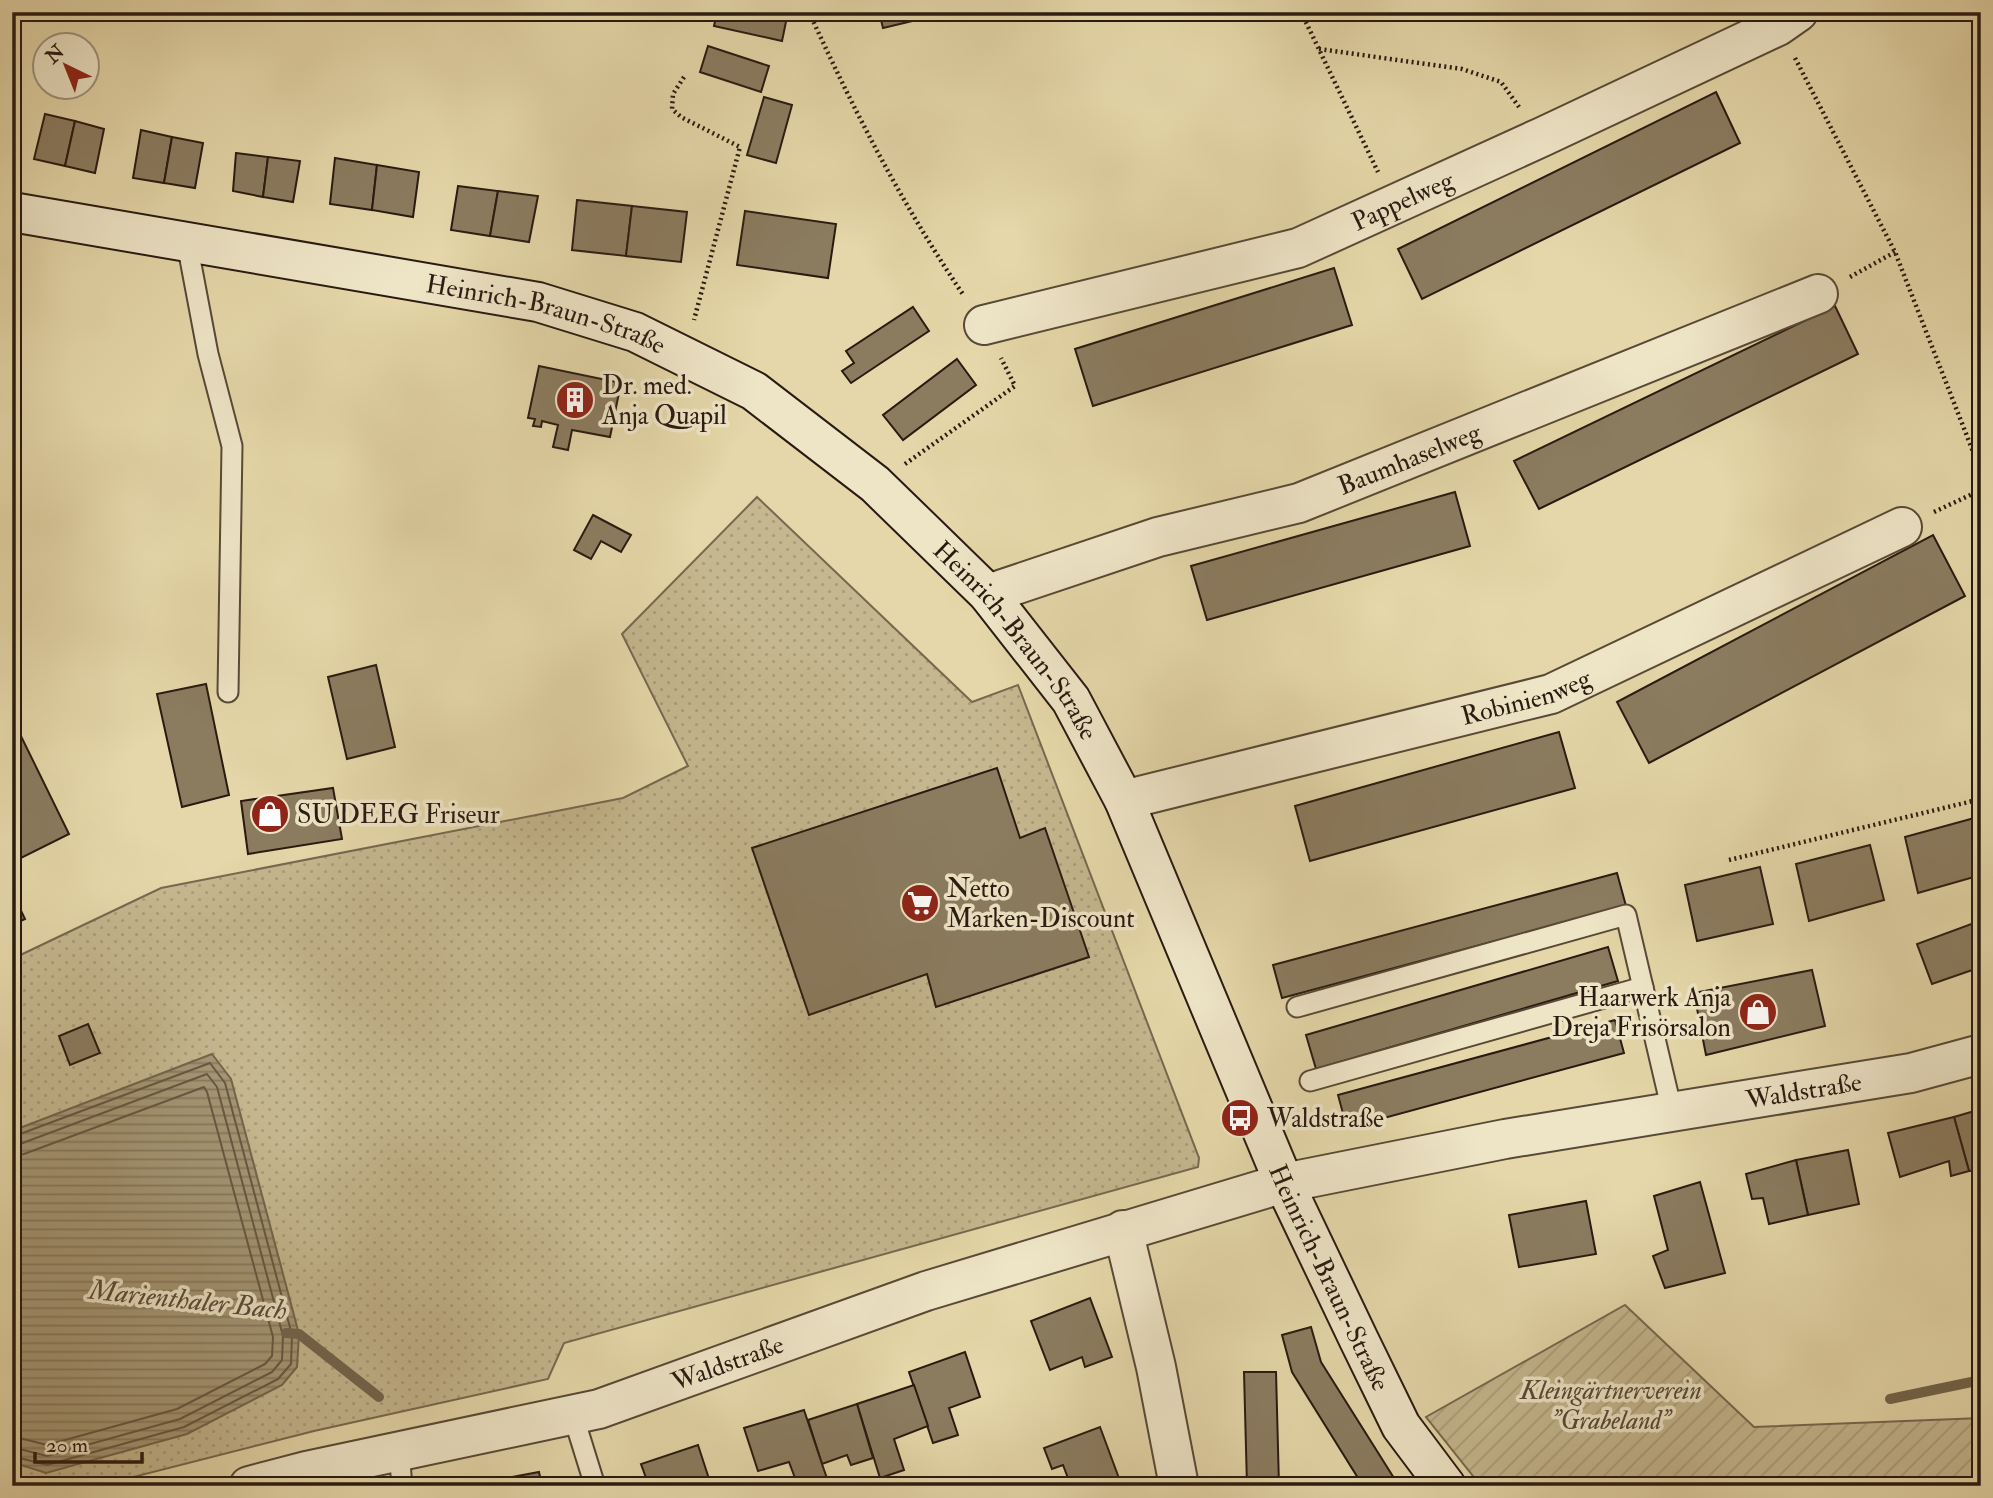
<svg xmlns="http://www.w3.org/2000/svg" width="1993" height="1498" viewBox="0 0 1993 1498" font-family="'IM FELL Double Pica',serif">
	<defs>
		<pattern id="grass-dots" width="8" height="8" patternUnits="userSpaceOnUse" patternTransform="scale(1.75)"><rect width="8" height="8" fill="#c5b78f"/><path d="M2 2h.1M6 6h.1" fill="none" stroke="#a99d7a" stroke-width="1.8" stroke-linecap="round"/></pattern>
		<pattern id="garden-furrows" width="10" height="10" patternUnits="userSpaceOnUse" patternTransform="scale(1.75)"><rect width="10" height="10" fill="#c5b78f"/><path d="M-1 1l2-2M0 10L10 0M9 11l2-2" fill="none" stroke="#a99d7a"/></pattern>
		<pattern id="water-rules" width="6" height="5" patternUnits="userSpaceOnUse" patternTransform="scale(1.75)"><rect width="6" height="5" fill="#a59775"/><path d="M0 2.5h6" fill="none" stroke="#867a5f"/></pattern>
	</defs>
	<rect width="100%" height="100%" fill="#e5d7a9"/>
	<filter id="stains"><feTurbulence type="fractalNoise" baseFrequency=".00286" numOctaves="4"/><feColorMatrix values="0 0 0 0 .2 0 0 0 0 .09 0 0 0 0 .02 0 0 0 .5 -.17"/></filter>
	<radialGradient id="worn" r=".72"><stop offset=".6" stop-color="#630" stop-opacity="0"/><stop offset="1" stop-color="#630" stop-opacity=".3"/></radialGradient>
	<!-- grass -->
	<path fill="url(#grass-dots)" stroke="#776850" stroke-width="2" d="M757,497L972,702L1018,685L1199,1158L1198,1167L564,1343L548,1379L314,1431L98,1486H12V959L161,888L623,798L688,766L622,634Z"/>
	<!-- garden -->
	<path fill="url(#garden-furrows)" stroke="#776850" stroke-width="2" d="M1625,1305L1754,1427L1981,1418V1486H1481L1426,1417Z"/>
	<!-- water -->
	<path fill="url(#water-rules)" stroke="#73654d" stroke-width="2" d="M212,1054L231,1079L299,1334L297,1367L282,1385L187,1434L46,1473L12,1462V1131Z"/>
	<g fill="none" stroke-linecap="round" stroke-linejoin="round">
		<!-- shore -->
		<g stroke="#675843" stroke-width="2">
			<path d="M12,1137L210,1063L225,1083L292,1335L291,1364L278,1379L184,1427L47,1465L12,1456"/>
			<path d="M12,1146L20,1144L207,1074L217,1087L283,1336L282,1360L272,1372L180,1419L47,1456L12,1447"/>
			<path d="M12,1156L24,1154L204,1087L207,1092L273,1337L272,1356L265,1364L177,1409L47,1445L12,1436"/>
		</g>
		<!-- stream -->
		<g stroke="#73654d" stroke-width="10">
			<path d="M286,1333L299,1334L379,1397"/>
			<path d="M1890,1399L1981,1380"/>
		</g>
	</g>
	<!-- building -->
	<g fill="#8b7c60" stroke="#291a11" stroke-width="2">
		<path d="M717,12H788L782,41L714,26Z"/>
		<path d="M879,12H950L883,28Z"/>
		<path d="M708,46L769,66L761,92L700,72Z"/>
		<path d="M1716,92L1740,143L1422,299L1398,249Z"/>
		<path d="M764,97L792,105L776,163L747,155Z"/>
		<path d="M45,114L75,121L65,166L34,159Z"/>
		<path d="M75,121L104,129L95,173L65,166Z"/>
		<path d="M141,130L172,137L164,183L133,178Z"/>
		<path d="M172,137L203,143L195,188L164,183Z"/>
		<path d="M236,153L268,157L263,197L233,191Z"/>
		<path d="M268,157L300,161L293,202L263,197Z"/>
		<path d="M335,158L377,165L372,210L330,204Z"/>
		<path d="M377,165L419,172L413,217L372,210Z"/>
		<path d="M458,186L498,191L490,236L451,230Z"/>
		<path d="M498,191L538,196L529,242L490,236Z"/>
		<path d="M577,200L632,206L626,256L572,250Z"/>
		<path d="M632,206L687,212L681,262L626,256Z"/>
		<path d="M745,211L836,224L828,278L737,265Z"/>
		<path d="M1334,268L1352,325L1093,406L1075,349Z"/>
		<path d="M1835,306L1858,354L1539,509L1514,461Z"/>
		<path d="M913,307L929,331L851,383L842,371L854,363L846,351Z"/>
		<path d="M957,359L976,385L903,440L883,415Z"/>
		<path d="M539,366L621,383L610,437L572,430L568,450L553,447L558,425L542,421L541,427L533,426L535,419L528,418Z"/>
		<path d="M1455,492L1470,546L1207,620L1191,566Z"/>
		<path d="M593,515L631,535L621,552L601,541L591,559L574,550Z"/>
		<path d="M1933,535L1965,596L1649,763L1617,702Z"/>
		<path d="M376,665L395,747L347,759L328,677Z"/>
		<path d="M206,684L229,795L182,807L157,694Z"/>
		<path d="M16,726L69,834L13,862L12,727Z"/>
		<path d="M1559,732L1575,788L1310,861L1295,806Z"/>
		<path d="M997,768L1020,838L1045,828L1089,957L936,1007L927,974L809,1015L752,848Z"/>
		<path d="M333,788L342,839L248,854L241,801Z"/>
		<path d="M1978,817L1981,828V875L1918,893L1905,837Z"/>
		<path d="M1870,845L1884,900L1809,921L1796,864Z"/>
		<path d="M1760,867L1773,924L1697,941L1685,885Z"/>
		<path d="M1617,873L1626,906L1282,998L1273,965Z"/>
		<path d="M12,892L25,919L12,925Z"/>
		<path d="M1974,923L1981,942V967L1932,984L1917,944Z"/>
		<path d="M1608,947L1618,981L1316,1069L1306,1035Z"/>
		<path d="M1812,970L1825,1026L1706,1055L1694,993Z"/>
		<path d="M1615,1020L1624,1053L1347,1128L1338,1095Z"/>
		<path d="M88,1024L100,1053L70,1065L59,1036Z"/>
		<path d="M1981,1109V1170L1969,1171L1954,1117Z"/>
		<path d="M1954,1117L1969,1171L1951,1176L1949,1161L1900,1177L1888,1133Z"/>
		<path d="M1848,1150L1859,1204L1808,1215L1796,1160Z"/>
		<path d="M1796,1160L1808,1215L1769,1224L1763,1198L1752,1199L1746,1174Z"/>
		<path d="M1700,1182L1725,1273L1665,1288L1653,1256L1668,1250L1654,1196Z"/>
		<path d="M1586,1201L1596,1254L1519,1267L1509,1215Z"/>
		<path d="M1090,1298L1112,1357L1085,1367L1082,1357L1050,1370L1031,1321Z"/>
		<path d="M1311,1327L1321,1362L1399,1486H1363L1292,1372L1282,1335Z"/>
		<path d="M965,1352L980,1397L949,1408L958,1435L933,1443L909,1372Z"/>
		<path d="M1244,1372H1276L1279,1486H1247Z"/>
		<path d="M914,1385L928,1426L894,1439L904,1470L880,1478L857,1404Z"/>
		<path d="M857,1404L873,1458L851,1465L847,1455L822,1464L808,1420Z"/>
		<path d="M804,1410L822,1464L829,1484L798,1486L789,1462L758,1471L744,1428Z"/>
		<path d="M1100,1427L1120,1481L1109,1486H1071L1063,1465L1052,1469L1044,1448Z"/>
		<path d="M698,1445L711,1485L649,1486L641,1464Z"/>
		<path d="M539,1472L542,1486H479V1483Z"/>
	</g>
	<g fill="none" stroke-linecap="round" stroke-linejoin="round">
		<defs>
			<g id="lane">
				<path d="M187,243L208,354L232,446L228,692"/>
				<path d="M1297,1007L1626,915L1672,1111"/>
				<path d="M1310,1081L1643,987"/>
				<path d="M573,1415L595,1486"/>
				<path d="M399,1452L402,1486"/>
			</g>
			<g id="street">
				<path id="s1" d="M984,325L1298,248L1542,137L1778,26L1798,12"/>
				<path id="s2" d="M988,594L1158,537L1299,503L1818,294"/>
				<path id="s3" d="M1124,800L1551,694L1902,527"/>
				<path d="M1123,1230L1156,1367L1179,1486"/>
				<path id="s4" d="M249,1486L306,1471L599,1409L926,1291L1284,1183L1505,1139L1911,1073L1981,1054"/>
			</g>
			<g id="secondary">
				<path id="s5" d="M12,212L538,302L635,332L754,391L875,484L988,594L1071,700L1124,800L1284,1183L1359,1340L1401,1426L1446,1486"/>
			</g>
		</defs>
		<!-- lane casing -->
		<use href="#lane" stroke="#584937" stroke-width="23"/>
		<!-- street casing -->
		<use href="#street" stroke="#584937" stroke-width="42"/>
		<!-- secondary casing -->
		<use href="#secondary" stroke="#291a11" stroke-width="42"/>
		<!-- path -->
		<g stroke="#291a11" stroke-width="4.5" stroke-dasharray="2 3.5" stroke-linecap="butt">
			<path d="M809,12C855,113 902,204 964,296"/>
			<path d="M1301,12L1378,172"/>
			<path d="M1319,49L1462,69L1501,82L1519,107"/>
			<path d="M1795,58L1895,252L1981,472"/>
			<path d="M684,77L673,94L672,109L681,117L740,147L694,320"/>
			<path d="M1850,277L1895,252"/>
			<path d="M905,464L1015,386L1001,358"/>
			<path d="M1934,512L1981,490"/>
			<path d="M1729,860L1981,799"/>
			<path d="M1482,1484L1496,1486"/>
		</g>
		<!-- lane -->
		<use href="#lane" stroke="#eee5c7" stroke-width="19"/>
		<!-- street -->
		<use href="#street" stroke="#eee5c7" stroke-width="38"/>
		<!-- secondary -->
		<use href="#secondary" stroke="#eee5c7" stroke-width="38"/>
	</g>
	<!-- icons -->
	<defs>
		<symbol id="building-disc" viewBox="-11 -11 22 22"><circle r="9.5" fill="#8f2418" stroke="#eee5c7"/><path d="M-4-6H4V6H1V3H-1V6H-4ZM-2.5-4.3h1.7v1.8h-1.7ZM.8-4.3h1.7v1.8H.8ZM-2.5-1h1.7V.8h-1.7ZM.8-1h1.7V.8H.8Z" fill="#fff"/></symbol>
		<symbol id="shop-disc" viewBox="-11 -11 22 22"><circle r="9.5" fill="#8f2418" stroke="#eee5c7"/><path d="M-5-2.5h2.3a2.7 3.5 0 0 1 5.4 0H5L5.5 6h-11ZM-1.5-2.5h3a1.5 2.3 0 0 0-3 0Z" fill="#fff"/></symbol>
		<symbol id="supermarket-disc" viewBox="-11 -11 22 22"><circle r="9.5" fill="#8f2418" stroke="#eee5c7"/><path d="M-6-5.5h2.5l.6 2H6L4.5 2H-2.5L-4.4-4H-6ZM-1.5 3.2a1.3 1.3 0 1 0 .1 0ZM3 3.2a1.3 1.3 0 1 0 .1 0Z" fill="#fff"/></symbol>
		<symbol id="bus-disc" viewBox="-11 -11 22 22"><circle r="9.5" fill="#8f2418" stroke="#eee5c7"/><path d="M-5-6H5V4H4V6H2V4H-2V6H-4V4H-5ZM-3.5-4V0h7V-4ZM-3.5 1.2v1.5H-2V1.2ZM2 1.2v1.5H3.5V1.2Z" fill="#fff"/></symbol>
	</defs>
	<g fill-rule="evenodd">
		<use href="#building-disc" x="553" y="378" width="44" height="44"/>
		<use href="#shop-disc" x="248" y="792" width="44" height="44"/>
		<use href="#supermarket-disc" x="898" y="881" width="44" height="44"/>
		<use href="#shop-disc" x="1736" y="990" width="44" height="44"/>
		<use href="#bus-disc" x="1218" y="1096" width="44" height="44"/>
	</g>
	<g text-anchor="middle" stroke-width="7" stroke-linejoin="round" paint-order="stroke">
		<!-- street labels -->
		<g font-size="26" fill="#291a11" stroke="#eee5c7">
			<text dy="9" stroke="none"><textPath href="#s1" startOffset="438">Pappelweg</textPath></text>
			<text dy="9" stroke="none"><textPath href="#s5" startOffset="544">Heinrich-Braun-Straße</textPath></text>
			<text dy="9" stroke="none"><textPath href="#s2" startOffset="443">Baumhaselweg</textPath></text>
			<text dy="9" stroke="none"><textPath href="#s5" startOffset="1132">Heinrich-Braun-Straße</textPath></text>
			<text dy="9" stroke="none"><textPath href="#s3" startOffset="415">Robinienweg</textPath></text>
			<text dy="9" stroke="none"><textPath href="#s4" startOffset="1608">Waldstraße</textPath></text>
			<text dy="9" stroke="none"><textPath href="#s5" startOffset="1846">Heinrich-Braun-Straße</textPath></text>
			<text dy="9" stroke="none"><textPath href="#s4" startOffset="495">Waldstraße</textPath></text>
		</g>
		<!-- poi labels -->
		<g font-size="26" fill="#291a11" stroke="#eee5c7" text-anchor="start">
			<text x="602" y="394">Dr. med.<tspan x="602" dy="30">Anja Quapil</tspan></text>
			<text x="297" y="823">SU DEEG Friseur</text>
			<text x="947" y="897">Netto<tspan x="947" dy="30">Marken-Discount</tspan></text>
			<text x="1731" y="1006" text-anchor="end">Haarwerk Anja<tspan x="1731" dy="30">Dreja Frisörsalon</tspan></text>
			<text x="1267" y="1127">Waldstraße</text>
		</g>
		<!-- park labels -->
		<g font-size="26" font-style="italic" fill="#584937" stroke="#eee5c7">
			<text x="1611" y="1399">Kleingärtnerverein<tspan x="1611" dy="30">"Grabeland"</tspan></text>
		</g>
		<!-- water labels -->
		<g font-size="28" font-style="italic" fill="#5b4c39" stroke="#eee5c7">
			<text transform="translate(188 1299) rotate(6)" y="10">Marienthaler Bach</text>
		</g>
	</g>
	<!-- margin -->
	<rect width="1993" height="1498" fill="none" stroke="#e5d7a9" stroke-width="42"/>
	<rect x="14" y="14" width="1965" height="1470" fill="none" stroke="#291a11" stroke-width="3.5"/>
	<rect x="21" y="21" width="1951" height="1456" fill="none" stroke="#291a11" stroke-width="2"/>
	<!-- north arrow -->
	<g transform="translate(66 66) rotate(317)"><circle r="33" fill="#eee5c7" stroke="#9f947e" stroke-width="2"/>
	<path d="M0-5L12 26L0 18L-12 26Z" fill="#8f2418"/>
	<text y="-10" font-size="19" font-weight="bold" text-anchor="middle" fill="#291a11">N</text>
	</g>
	<!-- scale -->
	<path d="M35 1452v10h107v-10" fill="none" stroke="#291a11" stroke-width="3.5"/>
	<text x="46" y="1452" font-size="21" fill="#291a11" stroke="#eee5c7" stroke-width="5" paint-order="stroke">20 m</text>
	<rect width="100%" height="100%" filter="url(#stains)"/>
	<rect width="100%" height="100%" fill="url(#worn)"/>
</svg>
